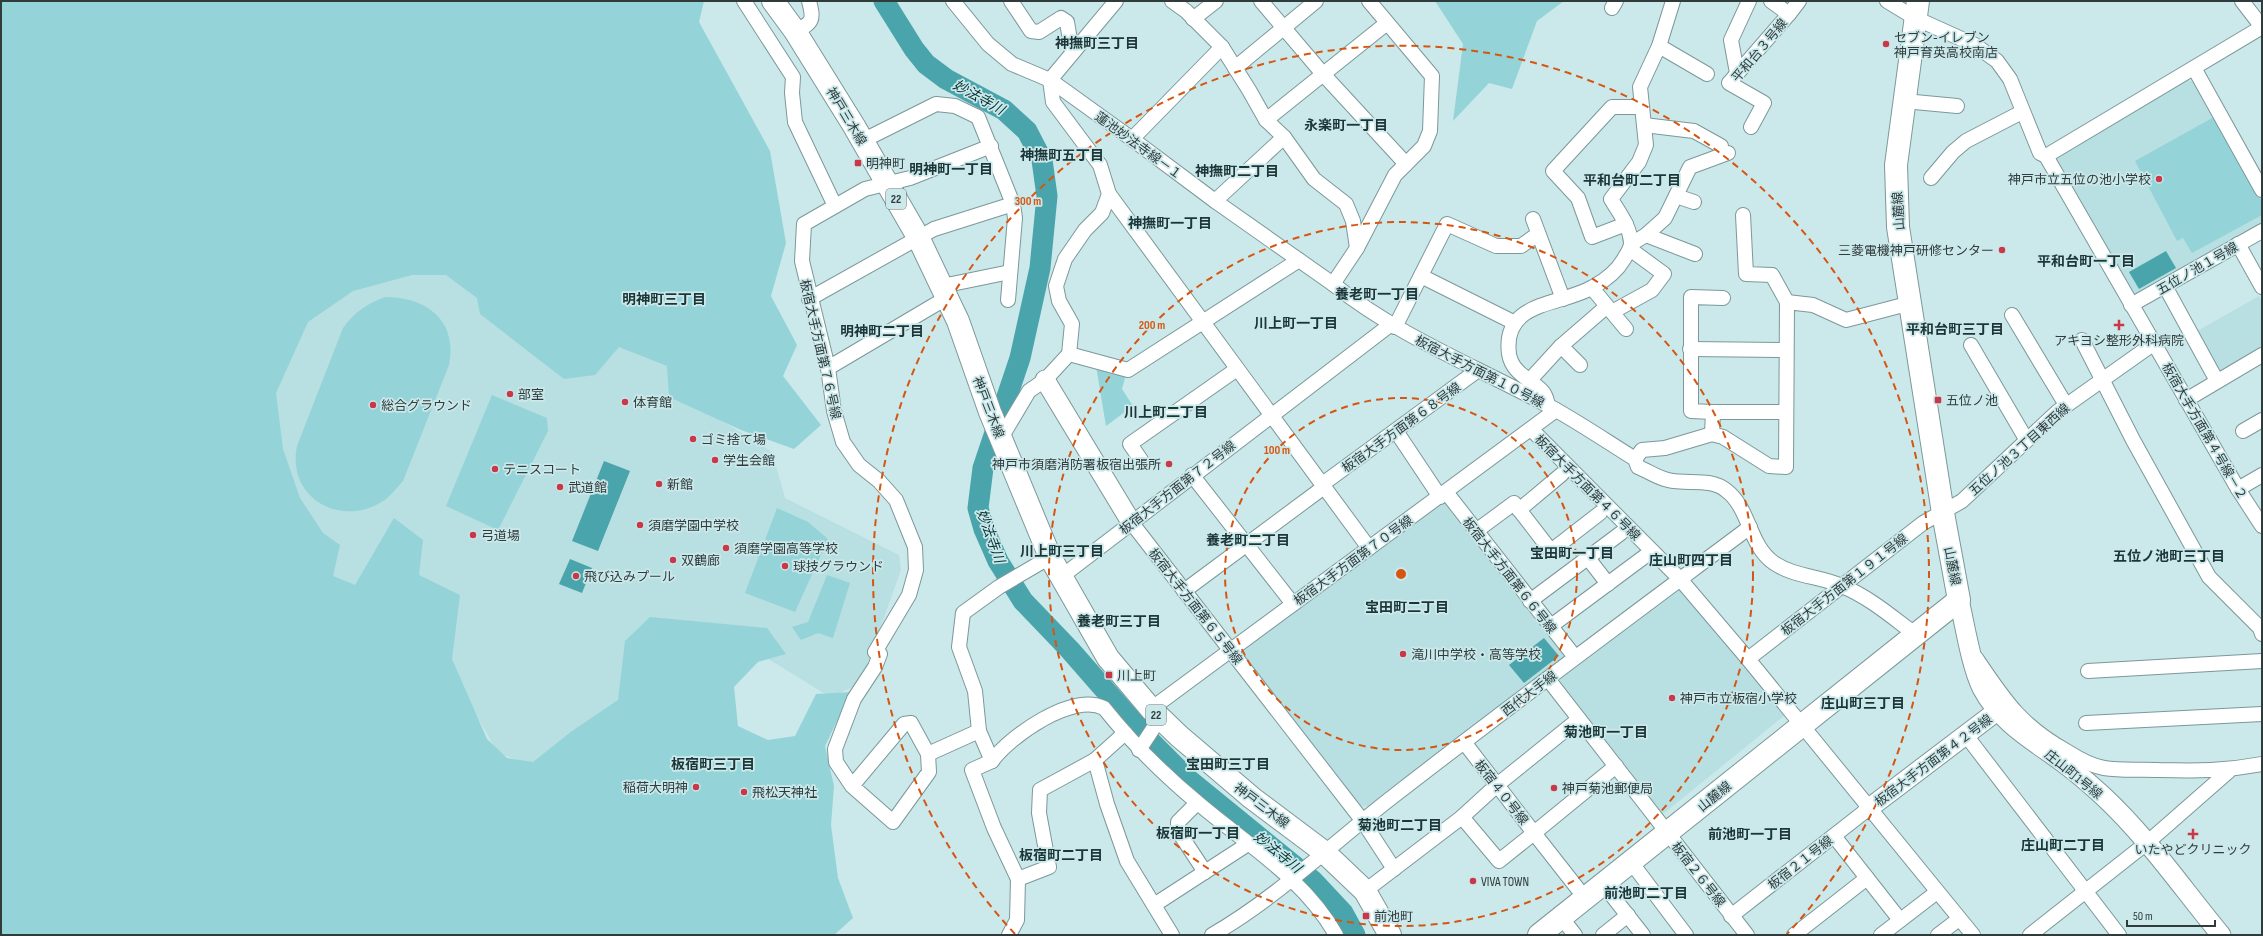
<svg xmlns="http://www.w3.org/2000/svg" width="2263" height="936" viewBox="0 0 2263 936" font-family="'Sofia Sans Condensed','Noto Sans JP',sans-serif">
	<rect width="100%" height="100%" fill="#cbe8ea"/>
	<!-- built -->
	<g fill="#b8dfe1">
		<path d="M2184,79L2198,83L2262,198V224L2134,299L2056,161L2057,155Z"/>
		<path d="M409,258L614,334L675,352L677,393L772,452L785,498L899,555L901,570L860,684L830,697L718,628L627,705L530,765L498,753L432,638L316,586L258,407L324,286Z"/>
		<path d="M2259,296L2262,301V349L2221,372L2214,370L2194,333Z"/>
		<path d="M1445,501L1566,657L1370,807L1358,805L1240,651Z"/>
		<path d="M1676,590H1682L1785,715L1663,814L1560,681L1559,676Z"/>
	</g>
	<!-- green -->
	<g fill="#94d4d8">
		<path d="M1,1H704L699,22L770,151L786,243L771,296L797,345L783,376L821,425L794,449L741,430L669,397L667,366L619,347L595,375L564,379L480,314L477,298L446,275H412L353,291L308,322L276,393L283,449L300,498L323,533L340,545L333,576L355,585L394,518L423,540L419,575L460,595L452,659L487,739L507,758L533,762L572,731L618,700L625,641L650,617L767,628L786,654L758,662L734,687L738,726L768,740L795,736L816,694L851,692L825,746L834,786L831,825L838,878L853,918L834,935H1Z"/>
		<path d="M1435,1H1564L1537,21L1512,89L1489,83L1453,121L1463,44Z"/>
		<path d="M2214,117L2262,202V215L2192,253L2183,238L2177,241L2135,161Z"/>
		<path d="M385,297C426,297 458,320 449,365L403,481C397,487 392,494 386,499C344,530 286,499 297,446L343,328C355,312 366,304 385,297Z"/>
		<path d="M1096,366L1126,374L1122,389L1133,406L1106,426Z"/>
		<path d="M492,395L547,418L548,431L498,530L446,506Z"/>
		<path d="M777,508L808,522L828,539L795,612L745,593Z"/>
		<path d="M827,575L850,583L833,638L818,633L801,640L792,627L808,622Z"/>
	</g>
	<!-- water -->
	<g fill="#49a5ab">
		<path d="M2166,251L2176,268L2139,289L2129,272Z"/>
		<path d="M604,461L630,471L598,551L572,541Z"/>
		<path d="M570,559L592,568L582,593L559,584Z"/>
		<path d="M1544,638L1559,656L1524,683L1509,665Z"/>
	</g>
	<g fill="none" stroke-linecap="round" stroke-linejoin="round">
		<!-- river -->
		<path stroke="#49a5ab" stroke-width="21" d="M884,1L914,49L926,64L946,79L1004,110L1027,131L1042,160L1047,196L1040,268L1020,358L983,468L978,508L984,529L998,561L1023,601L1070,650L1147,738L1189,780L1313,881L1343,913L1355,935"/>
		<defs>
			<g id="street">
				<path d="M744,1L793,77L792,93L795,122L835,206"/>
				<path d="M953,1L988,44L1012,64L1050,80L1132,139L1215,201L1333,284"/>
				<path d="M1011,1L1031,31L1039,32L1061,18L1067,22L1072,52"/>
				<path d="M1172,1L1186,11L1222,47L1249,90L1266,120L1284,137L1314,179L1346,204L1353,221L1357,248L1333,284C1398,336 1475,366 1547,405C1577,421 1606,441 1635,459L1638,467C1648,471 1658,478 1668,480C1688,485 1710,477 1727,491C1750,509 1749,546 1774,563C1795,577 1820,576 1842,586C1869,597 1892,617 1915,634"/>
				<path d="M1261,1L1323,74L1406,164"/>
				<path d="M1771,1L1789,14"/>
				<path d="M1887,1L1915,18L1975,45L1997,61L2010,79L2040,153L2046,156L2238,489L2262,526"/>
				<path d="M2242,1L2262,27"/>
				<path d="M1612,8L1616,1"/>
				<path d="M1193,19L1216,1"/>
				<path d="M795,31C813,23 814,20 809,1"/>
				<path d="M1659,46L1707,74"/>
				<path d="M1235,68L1316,1"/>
				<path d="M2194,68L2262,190"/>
				<path d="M1737,73L1731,40L1749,1"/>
				<path d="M1050,80L1116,1"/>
				<path d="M1904,101L1957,106"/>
				<path d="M1266,120L1387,23"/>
				<path d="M1644,125L1694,131L1721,146"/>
				<path d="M1751,127L1764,103L1729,83L1789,14L1799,1"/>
				<path d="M1132,139L1222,47"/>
				<path d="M862,141L936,104L955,106L978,117L1013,204L1015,218L1008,300"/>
				<path d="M2046,156L2262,27"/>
				<path d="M1931,178L1953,152L1966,141L2022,112"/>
				<path d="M1109,194L1369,548"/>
				<path d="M1676,196L1694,202"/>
				<path d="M1215,201L1284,137"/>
				<path d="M1743,215L1746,274L1772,275L1787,302"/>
				<path d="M1533,219L1563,299"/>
				<path d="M1626,224L1592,237L1578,198L1553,171L1612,107H1642"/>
				<path d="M1646,235L1695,254"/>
				<path d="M1631,244L1646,235L1665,218L1690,167L1728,153"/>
				<path d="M2238,244L2262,287"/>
				<path d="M1357,248L1395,175L1424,146L1430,131L1432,76L1369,1"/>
				<path d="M1421,276L1515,323"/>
				<path d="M942,286L1010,272"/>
				<path d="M2165,286L2217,381"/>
				<path d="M1592,288L1626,329"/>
				<path d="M809,299L934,229L1013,204"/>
				<path d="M2131,305L2262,231"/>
				<path d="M1612,312L1652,290L1664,274L1630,249"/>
				<path d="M2012,315L2066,405"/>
				<path d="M1395,327L1447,224L1496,246H1521L1538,234"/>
				<path d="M2082,340L2133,440L2209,577L2260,628L2262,634"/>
				<path d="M1971,345L2026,439"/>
				<path d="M1561,346L1580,365"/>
				<path d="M1690,349L1786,350"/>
				<path d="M1069,354L1128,370L1299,260"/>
				<path d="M828,368L948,297"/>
				<path d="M1529,381L1561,346L1606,307"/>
				<path d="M2186,400L2262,355"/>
				<path d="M1548,405C1547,401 1546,395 1542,391C1530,379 1512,373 1509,354C1502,300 1561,306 1593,287C1604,281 1617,271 1624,259C1626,255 1631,249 1631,243C1630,226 1619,213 1611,199L1639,162L1646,145L1640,87L1659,46L1673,1"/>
				<path d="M1713,412L1691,411V297L1723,298"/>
				<path d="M1531,429L1680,579L1748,659L1973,935"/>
				<path d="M1396,431L1440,497"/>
				<path d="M2243,431L2262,420"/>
				<path d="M1712,434L1713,412H1786"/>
				<path d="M1001,438L1029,391L1045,380L1069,354L1072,324L1059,301L1056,286L1065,259L1085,230L1102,213L1109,194L1100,165L1053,102L1050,80"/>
				<path d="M1635,459L1642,450L1665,448L1712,434L1723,437L1769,466L1786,467L1787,302L1813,305L1846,320L1911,303"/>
				<path d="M1141,460L1130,444L1237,369"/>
				<path d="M1192,475L1293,604"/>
				<path d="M2238,489L2262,475"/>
				<path d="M1446,492L1575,657"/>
				<path d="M1519,510L1562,474"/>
				<path d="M1131,522L1362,820L1394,869"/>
				<path d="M1476,531L1514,503L1551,551L1600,513"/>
				<path d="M1591,562L1608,584"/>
				<path d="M1061,577L1390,325"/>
				<path d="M1184,591L1320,490L1328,480L1478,370"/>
				<path d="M1530,601L1621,533"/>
				<path d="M1551,626L1652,551"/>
				<path d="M1976,658C2005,701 2021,726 2068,752C2079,759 2091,766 2104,768C2122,771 2141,769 2159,770C2197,771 2225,771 2262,764"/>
				<path d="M1748,659L1923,523L1962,501L2057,412L2153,344"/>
				<path d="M2088,671L2262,661"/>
				<path d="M1548,679L1747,935"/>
				<path d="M1151,709L1556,410"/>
				<path d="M2086,723L2262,714"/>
				<path d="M1965,734L2119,935"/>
				<path d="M1464,742L1534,833L1616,766"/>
				<path d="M1139,750L1160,718"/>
				<path d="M928,754L979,731"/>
				<path d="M1095,760L1107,804L1127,861L1172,935"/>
				<path d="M992,761C1010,736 1073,692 1104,708C1132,743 1163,774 1198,803C1246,844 1305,879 1336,935"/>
				<path d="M992,761L979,731L975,691L959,647L963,613L999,587L1050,557"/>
				<path d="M992,761L972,770L994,828L1018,879L1017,920L1009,935"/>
				<path d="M852,786L904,724L911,723L928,754L929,772L893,822L852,786L836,762L835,749L854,699L875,667L880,654L875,652L909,595L916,570L915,547L896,500L879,481L859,465L843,442L834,411L828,368L802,261L804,224L865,189L910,178L991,146"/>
				<path d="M1197,803L1178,822V831L1205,872"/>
				<path d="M1462,817L1497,785L1579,719"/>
				<path d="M1834,836L1900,920"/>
				<path d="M1631,862L1686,935"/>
				<path d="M1018,879L1049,867L1039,813L1040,790L1095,760L1125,733"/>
				<path d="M1603,884L1643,935"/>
				<path d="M1365,891L1462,817L1499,861L1534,833L1585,898"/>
				<path d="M1154,905L1248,844"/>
				<path d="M1731,916L1868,809"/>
				<path d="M1561,917L1575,935"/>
				<path d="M1212,935C1278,897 1335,841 1395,795C1512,704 1631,616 1750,527"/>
				<path d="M1603,935L1628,915"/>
				<path d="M1794,935L1867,878"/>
				<path d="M1881,935L1937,892"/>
				<path d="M1938,935L1959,919"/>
				<path d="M2030,935L2148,842L2229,771"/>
			</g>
			<g id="secondary">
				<path d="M1045,380L1131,522"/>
				<path d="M1959,600C1965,625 1971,666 1982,688C1999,721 2032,740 2061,761C2076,772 2090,784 2103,796C2148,838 2182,888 2221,935"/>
				<path d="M1868,809L1997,711"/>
			</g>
			<g id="primary">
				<path d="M773,1L795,31L854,126L918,237L958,321L990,412L1050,557L1108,658L1151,709L1179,736L1252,798L1324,852L1365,891L1390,935"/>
				<path d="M1539,935L1959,600L1943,513L1898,227L1896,165L1918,1"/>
			</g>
		</defs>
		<!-- street casing -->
		<use href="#street" stroke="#7c9899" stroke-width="16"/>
		<!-- secondary casing -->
		<use href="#secondary" stroke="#7c9899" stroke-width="21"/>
		<!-- primary casing -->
		<use href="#primary" stroke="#7c9899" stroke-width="24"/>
		<!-- street -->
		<use href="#street" stroke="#fff" stroke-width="14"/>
		<!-- secondary -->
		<use href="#secondary" stroke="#fff" stroke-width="19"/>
		<!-- primary -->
		<use href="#primary" stroke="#fff" stroke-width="22"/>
	</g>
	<!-- distance rings -->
	<g fill="none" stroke="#d65611" stroke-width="2" stroke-dasharray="7 5">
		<circle cx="1401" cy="574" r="176"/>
		<circle cx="1401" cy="574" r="352"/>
		<path d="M1015 934A528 528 0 1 1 1787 934"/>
	</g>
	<!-- markers -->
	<g fill="#c93848" stroke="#cbe8ea" stroke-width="1.5">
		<circle cx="1886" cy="44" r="4"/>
		<rect x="854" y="159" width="8" height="8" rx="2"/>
		<circle cx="2159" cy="179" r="4"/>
		<circle cx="2002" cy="250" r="4"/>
		<path d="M2117 319h4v4h4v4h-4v4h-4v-4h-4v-4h4z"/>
		<circle cx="510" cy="394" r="4"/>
		<rect x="1934" y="396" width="8" height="8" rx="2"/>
		<circle cx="625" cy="402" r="4"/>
		<circle cx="373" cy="405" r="4"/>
		<circle cx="693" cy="439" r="4"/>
		<circle cx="715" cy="460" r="4"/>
		<circle cx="1169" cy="464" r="4"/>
		<circle cx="495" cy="469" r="4"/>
		<circle cx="659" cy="484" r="4"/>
		<circle cx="560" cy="487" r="4"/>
		<circle cx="640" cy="525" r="4"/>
		<circle cx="473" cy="535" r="4"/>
		<circle cx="726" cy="548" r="4"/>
		<circle cx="673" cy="560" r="4"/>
		<circle cx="785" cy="566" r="4"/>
		<circle cx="576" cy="576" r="4"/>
		<circle cx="1403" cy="654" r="4"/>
		<rect x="1105" y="671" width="8" height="8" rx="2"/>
		<circle cx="1672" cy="698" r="4"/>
		<circle cx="696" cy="787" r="4"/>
		<circle cx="1554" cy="788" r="4"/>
		<circle cx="744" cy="792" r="4"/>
		<path d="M2191 828h4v4h4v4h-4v4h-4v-4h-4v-4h4z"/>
		<circle cx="1473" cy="881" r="4"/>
		<rect x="1362" y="912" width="8" height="8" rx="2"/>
	</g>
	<g text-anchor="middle" stroke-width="3.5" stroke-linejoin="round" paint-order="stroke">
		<!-- shield labels -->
		<g fill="#cbe8ea" stroke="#5e6f70" stroke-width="1">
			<rect x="886" y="189" width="20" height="20" rx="3"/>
			<rect x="1146" y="705" width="20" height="20" rx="3"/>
		</g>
		<g font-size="12" font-weight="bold" fill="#303b3c">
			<text x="896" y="203">22</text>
			<text x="1156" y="719">22</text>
		</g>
		<!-- poi labels -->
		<g font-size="13" fill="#303b3c" stroke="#cbe8ea" text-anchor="start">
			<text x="1894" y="42">セブン-イレブン<tspan x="1894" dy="15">神戸育英高校南店</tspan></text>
			<text x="866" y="168">明神町</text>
			<text x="2151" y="184" text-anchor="end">神戸市立五位の池小学校</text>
			<text x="1994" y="255" text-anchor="end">三菱電機神戸研修センター</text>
			<text x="2119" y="345" text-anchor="middle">アキヨシ整形外科病院</text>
			<text x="518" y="399">部室</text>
			<text x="1946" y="405">五位ノ池</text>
			<text x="633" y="407">体育館</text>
			<text x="381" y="410">総合グラウンド</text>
			<text x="701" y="444">ゴミ捨て場</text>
			<text x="723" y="465">学生会館</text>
			<text x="1161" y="469" text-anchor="end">神戸市須磨消防署板宿出張所</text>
			<text x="503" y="474">テニスコート</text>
			<text x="667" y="489">新館</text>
			<text x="568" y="492">武道館</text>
			<text x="648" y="530">須磨学園中学校</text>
			<text x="481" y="540">弓道場</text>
			<text x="734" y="553">須磨学園高等学校</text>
			<text x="681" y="565">双鶴廊</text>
			<text x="793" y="571">球技グラウンド</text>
			<text x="584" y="581">飛び込みプール</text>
			<text x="1411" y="659">滝川中学校・高等学校</text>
			<text x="1117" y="680">川上町</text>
			<text x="1680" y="703">神戸市立板宿小学校</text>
			<text x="688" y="792" text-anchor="end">稲荷大明神</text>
			<text x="1562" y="793">神戸菊池郵便局</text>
			<text x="752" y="797">飛松天神社</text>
			<text x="2193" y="854" text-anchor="middle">いたやどクリニック</text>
			<text x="1481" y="886">VIVA TOWN</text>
			<text x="1374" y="921">前池町</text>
		</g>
		<!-- street labels -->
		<g font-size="13" fill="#303b3c" stroke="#cbe8ea">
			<text transform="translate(1759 50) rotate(-50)" y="5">平和台３号線</text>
			<text transform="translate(847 116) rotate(59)" y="5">神戸三木線</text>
			<text transform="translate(1139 145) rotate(36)" y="5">蓮池妙法寺線－１</text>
			<text transform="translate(1898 211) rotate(-94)" y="5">山麓線</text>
			<text transform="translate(2197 268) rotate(-30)" y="5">五位ノ池１号線</text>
			<text transform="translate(821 349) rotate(77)" y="5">板宿大手方面第７６号線</text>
			<text transform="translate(1480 371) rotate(27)" y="5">板宿大手方面第１０号線</text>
			<text transform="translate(989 407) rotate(69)" y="5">神戸三木線</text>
			<text transform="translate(1401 427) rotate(-36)" y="5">板宿大手方面第６８号線</text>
			<text transform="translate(2205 431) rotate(60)" y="5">板宿大手方面第４号線－２</text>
			<text transform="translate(2019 449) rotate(-42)" y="5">五位ノ池３丁目東西線</text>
			<text transform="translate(1177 487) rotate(-38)" y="5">板宿大手方面第７２号線</text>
			<text transform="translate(1588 487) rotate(45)" y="5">板宿大手方面第４６号線</text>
			<text transform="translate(1353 560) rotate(-36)" y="5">板宿大手方面第７０号線</text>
			<text transform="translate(1953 566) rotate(79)" y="5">山麓線</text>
			<text transform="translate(1510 575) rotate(52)" y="5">板宿大手方面第６６号線</text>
			<text transform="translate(1844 584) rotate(-38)" y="5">板宿大手方面第１９１号線</text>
			<text transform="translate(1196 606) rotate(52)" y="5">板宿大手方面第６５号線</text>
			<text transform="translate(1529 693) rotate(-37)" y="5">西代大手線</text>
			<text transform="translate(1933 760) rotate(-37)" y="5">板宿大手方面第４２号線</text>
			<text transform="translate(2074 774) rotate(39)" y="5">庄山町1号線</text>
			<text transform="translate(1502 792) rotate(52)" y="5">板宿４０号線</text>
			<text transform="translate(1714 796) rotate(-39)" y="5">山麓線</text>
			<text transform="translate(1262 805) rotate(37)" y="5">神戸三木線</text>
			<text transform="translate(1800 862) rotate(-38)" y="5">板宿２１号線</text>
			<text transform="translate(1699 874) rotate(52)" y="5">板宿２６号線</text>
		</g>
		<!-- neighbourhood labels -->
		<g font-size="14" font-weight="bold" fill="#1c3537" stroke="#cbe8ea">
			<text x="1097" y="48">神撫町三丁目</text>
			<text x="1346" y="130">永楽町一丁目</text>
			<text x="1062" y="160">神撫町五丁目</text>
			<text x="951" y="174">明神町一丁目</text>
			<text x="1237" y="176">神撫町二丁目</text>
			<text x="1632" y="185">平和台町二丁目</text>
			<text x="1170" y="228">神撫町一丁目</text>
			<text x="2086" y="266">平和台町一丁目</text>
			<text x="1377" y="299">養老町一丁目</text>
			<text x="664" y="304">明神町三丁目</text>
			<text x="1296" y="328">川上町一丁目</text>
			<text x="1955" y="334">平和台町三丁目</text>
			<text x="882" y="336">明神町二丁目</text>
			<text x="1166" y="417">川上町二丁目</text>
			<text x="1248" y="545">養老町二丁目</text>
			<text x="1062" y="556">川上町三丁目</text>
			<text x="1572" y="558">宝田町一丁目</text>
			<text x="2169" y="561">五位ノ池町三丁目</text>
			<text x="1691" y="565">庄山町四丁目</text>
			<text x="1407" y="612">宝田町二丁目</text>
			<text x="1119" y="626">養老町三丁目</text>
			<text x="1863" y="708">庄山町三丁目</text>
			<text x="1606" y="737">菊池町一丁目</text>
			<text x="713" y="769">板宿町三丁目</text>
			<text x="1228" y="769">宝田町三丁目</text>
			<text x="1400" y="830">菊池町二丁目</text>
			<text x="1198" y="838">板宿町一丁目</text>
			<text x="1750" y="839">前池町一丁目</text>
			<text x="2063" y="850">庄山町二丁目</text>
			<text x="1061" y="860">板宿町二丁目</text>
			<text x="1646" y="898">前池町二丁目</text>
		</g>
		<!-- water labels -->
		<g font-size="14" font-style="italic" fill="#053436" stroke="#cbe8ea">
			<text transform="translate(979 97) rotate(29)" y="5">妙法寺川</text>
			<text transform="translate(991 536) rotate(70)" y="5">妙法寺川</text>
			<text transform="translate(1278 852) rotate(39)" y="5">妙法寺川</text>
		</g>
	</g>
	<circle cx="1401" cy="574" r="6" fill="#d65611" stroke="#cbe8ea" stroke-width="2"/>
	<g font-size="12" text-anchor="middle" font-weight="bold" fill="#d65611" stroke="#cbe8ea" stroke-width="3.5" stroke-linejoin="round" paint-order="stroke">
		<text x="1028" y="205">300 m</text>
		<text x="1152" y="329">200 m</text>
		<text x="1277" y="454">100 m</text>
	</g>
	<!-- border -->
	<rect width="2263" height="936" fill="none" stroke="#303b3c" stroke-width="4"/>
	<!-- scale -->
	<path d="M2127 920v6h88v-6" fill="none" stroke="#303b3c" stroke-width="2"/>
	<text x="2133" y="920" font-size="12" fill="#303b3c" stroke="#cbe8ea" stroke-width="3" paint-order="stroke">50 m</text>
</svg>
